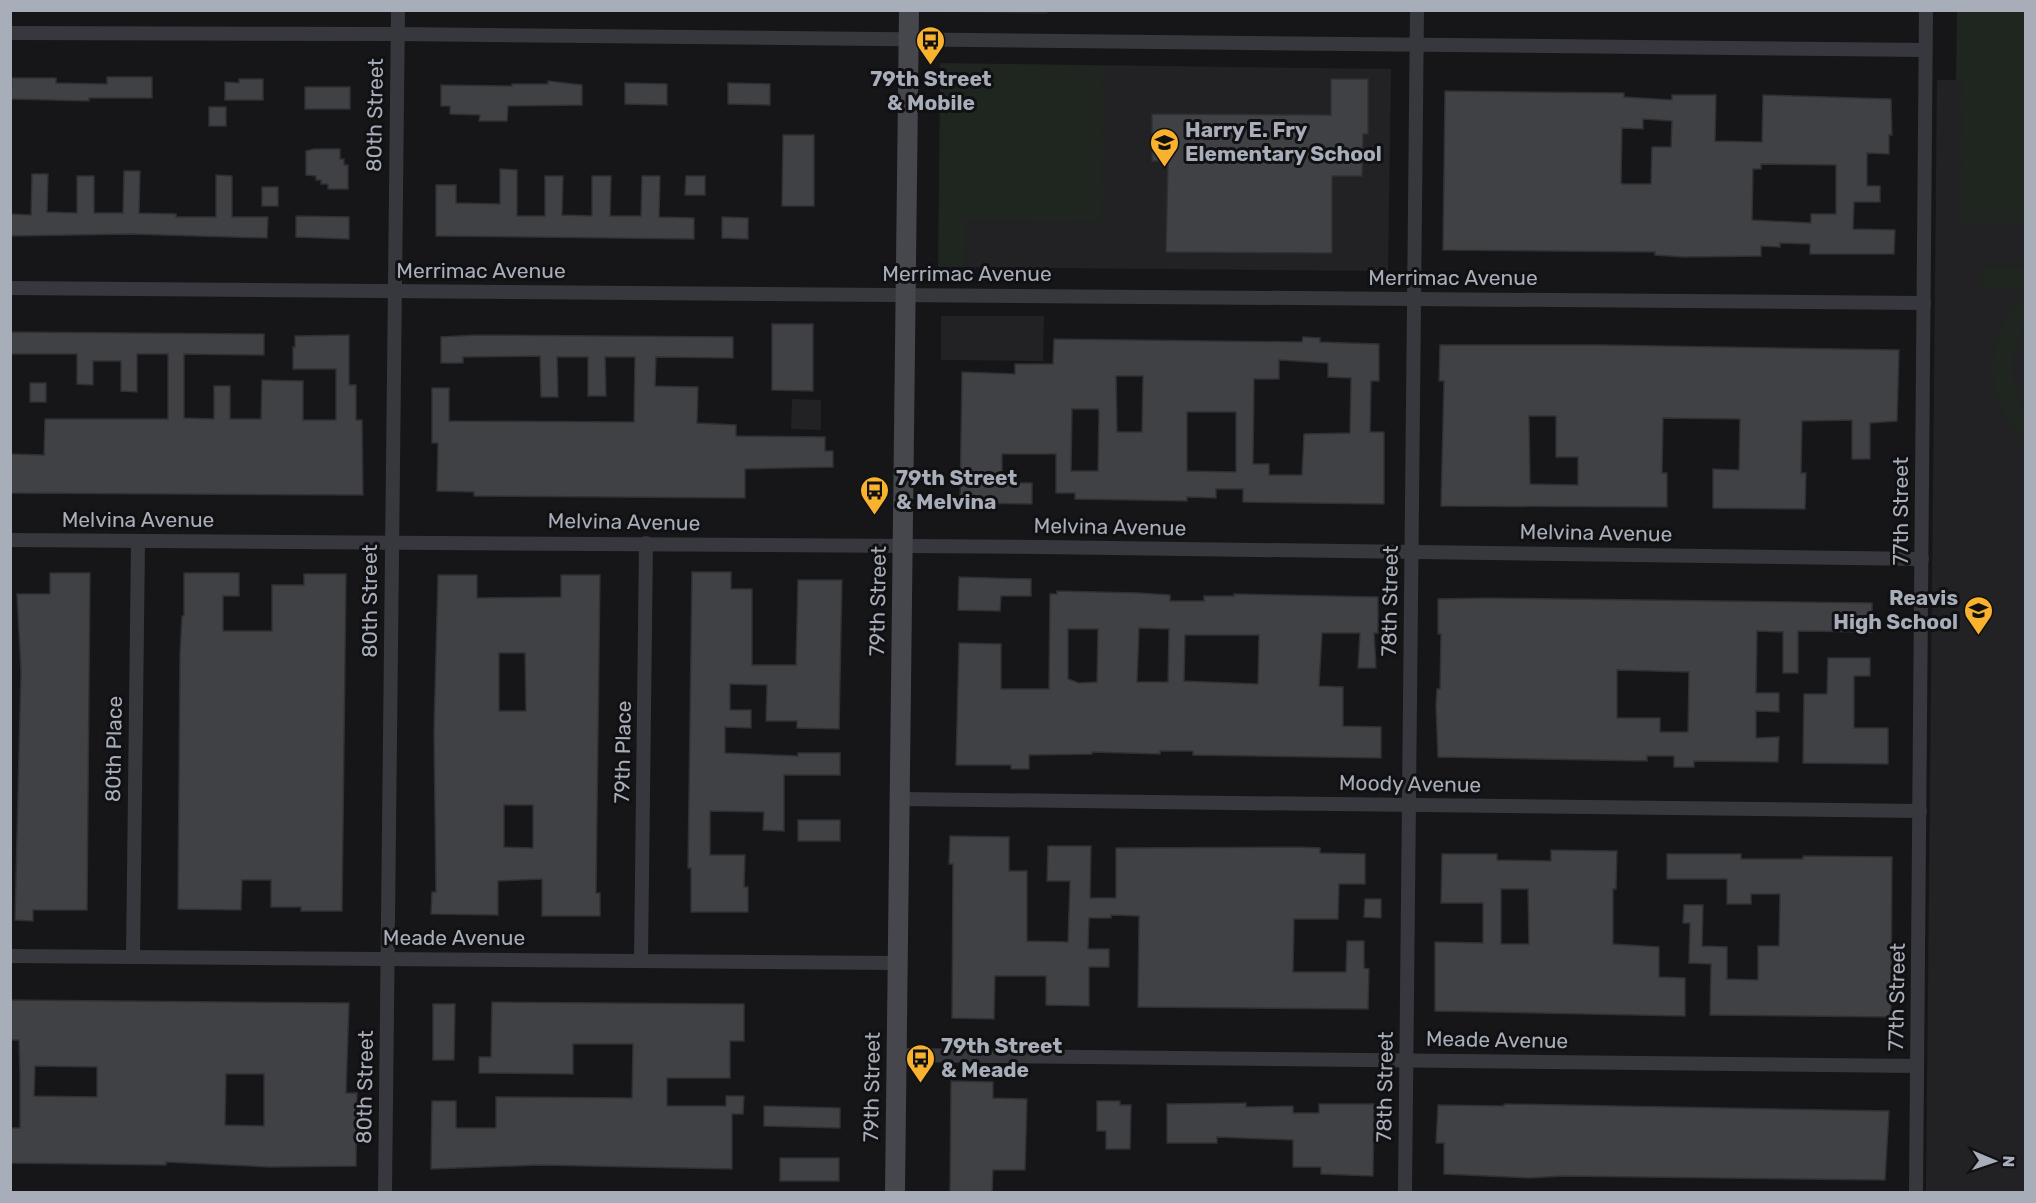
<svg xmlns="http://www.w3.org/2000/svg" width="2036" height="1203" viewBox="0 0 2036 1203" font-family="Rubik,sans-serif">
	<rect width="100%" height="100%" fill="#161618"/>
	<!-- built -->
	<g fill="#222225">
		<path d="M944,10H1047V14L944,12Z"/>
		<path d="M940,63L1391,69L1388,271L938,267Z"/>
		<path d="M1937,80H2025V1192H1926Z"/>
		<path d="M941,316H1044L1043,361L941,360Z"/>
		<path d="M792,399L821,400V430L791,429Z"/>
	</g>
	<!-- green -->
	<g fill="#1e261f">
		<path d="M1957,11H2025V222H1961L1962,80H1956Z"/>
		<path d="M941,64L1103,66L1102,222L966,220L964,266H939Z"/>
		<path d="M1982,267L2025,268V287H1981Z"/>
		<path d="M2025,293V323L2016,343L2012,371L2018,398L2025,413V442C1982,399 1984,337 2025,293Z"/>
	</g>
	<!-- building -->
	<g fill="#404145" stroke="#303034" stroke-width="1.5" fill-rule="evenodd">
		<path d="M107,77H152V98H89V101L11,99L12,78H56V83L107,84Z"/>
		<path d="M239,79H263V100H225V82L239,83Z"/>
		<path d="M1331,79H1368V134H1363L1362,176H1332V253L1166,252L1168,161H1152V114L1331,115Z"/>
		<path d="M548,81L582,85V105L508,106L507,121H479L480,115L450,114V106H441V85L512,86V84H548Z"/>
		<path d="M625,83L667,84V105L625,104Z"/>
		<path d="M728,83L770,84V105L728,104Z"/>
		<rect x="305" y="87" width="45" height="22"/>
		<path d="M1445,91L1624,93V97L1672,100V95H1716L1715,141L1762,142L1763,95L1891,99L1892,135H1889V154L1867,153V186H1880V202H1854L1853,229L1895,230L1894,254H1810V244L1780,243V247L1761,246V256L1684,257L1655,255V252L1443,250ZM1643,119L1672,121L1671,147H1652L1651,184H1623L1621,183L1622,128L1643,129ZM1761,164L1836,165V214H1811V223L1752,220L1753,169H1761Z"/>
		<rect x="209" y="107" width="17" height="19"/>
		<path d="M783,135H814V206H782Z"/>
		<path d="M314,149H340V159H344V165H348V189H328V184H321V180H316V176L306,175V151Z"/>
		<path d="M500,169L517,170V216H545V176H563L562,215L592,216V176H611L610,216H641L642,176H660L659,217L694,218V239L436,236V185H456V203L500,204Z"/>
		<path d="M124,171H140L139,213L176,214V217H216V175L232,176V217H268L267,238L130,234L11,236V214L31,215L32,174H48L47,212L77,213V176H94V213H123Z"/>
		<path d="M686,176H705V195H685Z"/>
		<rect x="262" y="187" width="16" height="19"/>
		<path d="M296,216L349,217V239L296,237Z"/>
		<path d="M722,217L748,218V239L722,238Z"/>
		<path d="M772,324H813V391L772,390Z"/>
		<path d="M10,332L264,334V355L184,354V418L214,419V386H230V419H261L262,380L303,381V420H336V369H293V347H295V336L349,335V385H356V420H362L363,495L10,493V454L44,455L45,419H168V354H137V392L121,391V361H93V385L77,384V354H10Z"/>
		<path d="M476,335L733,337V358L656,357L655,386L698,387L697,423L736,425V436L825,437V451H833V467L745,469V498L474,496V492L437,491L438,443H432V388H449V421L634,422L635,357H605L606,396H588V357H557L558,397H541L540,356L463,357V363H441V337Z"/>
		<path d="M1303,337L1320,338V342L1379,344V381H1371L1370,432H1384V504L1243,502V489H1216V498L1187,497V501L1075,499V493H1056V454H1002V483H1032V504L960,503L962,372L1015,374V364H1053L1054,339L1302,342ZM1279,360L1328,363V377L1351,378L1350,433L1304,434L1302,475H1269V464H1253L1254,379H1279ZM1116,376H1143L1142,432H1117ZM1072,409H1098L1099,412L1098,471H1071ZM1187,412H1236V472L1187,471Z"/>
		<path d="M1440,345H1603L1899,350L1897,421L1870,423V459H1852V420L1802,421L1801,473H1806L1805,509L1713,508V469L1739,470L1740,419L1663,418L1662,473H1667V507L1441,506L1444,381H1439ZM1529,416H1556V457H1578V485L1530,484Z"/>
		<rect x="30" y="383" width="16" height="19"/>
		<path d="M692,572H731V589H752V665H796L798,580H842L839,729L797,728V721H766L767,685L730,684V710H751V728L725,727V753L798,756V753H840V775H784V831L763,830L764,812L710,811V855H745L744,887H748V912H691V868H688Z"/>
		<path d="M50,573H90L87,910H33V921L15,920L21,671L17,594H50Z"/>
		<path d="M184,573H239V596H223V631H272V585H304V574H346L342,911H301V907H271V880H242L241,910L178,909L180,654L182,616H184Z"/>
		<path d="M438,575H477V598L561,597V575H600L596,893H600V916H542V879L498,881V915L431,914L432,892H436L434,732ZM499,653H525L526,711H499ZM504,805H533V848L504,847Z"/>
		<path d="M959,577L1031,579V596H1001L1000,611L958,610Z"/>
		<path d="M1057,591L1139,593L1170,595V601H1204V596H1234V594L1378,597V633H1374L1376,668H1358L1360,633H1322L1319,686L1343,687V726L1381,727V758L1193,755V751H1160V754L1092,752V754L1029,755V769H1011V765H956L959,643L1001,644V689H1049L1050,594H1057ZM1139,628L1169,629L1168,682H1137ZM1068,629H1098L1097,682L1079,683L1068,679ZM1185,635H1259L1258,684L1184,681Z"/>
		<path d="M1485,598L1872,603V632L1798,631V673H1783V632L1757,631L1756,693H1779V712L1756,711V738L1779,737L1778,762L1694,761V767H1674V756H1647V761L1438,757L1436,706L1437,689H1440L1441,634H1438V599ZM1617,670L1689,672L1688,732H1660V718H1617Z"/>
		<path d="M1828,658H1870V676H1854V728H1888V764L1803,763L1804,694H1827Z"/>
		<rect x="798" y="820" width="42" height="21"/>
		<path d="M950,836L1009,837V871H1027V941L1068,942L1070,881H1047L1048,846H1091L1090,898H1116V848L1297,847L1320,848V853L1365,854V884H1339L1338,919H1294L1293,972H1346L1347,941H1364V968L1369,969L1368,1009L1138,1007L1139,916L1111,915V918H1089L1088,949H1109V967H1089V1006L1046,1005V976H995L994,1019L952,1018L953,864H949Z"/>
		<path d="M1551,850L1617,851L1616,889H1613V944L1659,947V977L1685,978V1016L1435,1011V942L1483,943V903H1441L1442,854H1497V860L1551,861ZM1501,889H1528L1529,944H1501Z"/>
		<path d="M1667,854H1741V859H1803V856L1892,857L1891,1017L1710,1015L1711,964L1689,963L1690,923H1683L1684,905H1703L1702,946L1727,947V979L1758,980V946H1779L1780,894H1751V904H1727V879H1667Z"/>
		<path d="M1365,899H1381V918L1364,917Z"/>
		<path d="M10,1000L349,1003L346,1093H357L356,1166L269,1167L166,1162V1165L10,1163V1128H20V1074L19,1040H10ZM35,1066L97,1067V1097L34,1096ZM226,1074H264V1126L225,1125Z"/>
		<path d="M492,1002L744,1004V1041H730V1078H667V1106H726V1096H744L743,1114H732V1169L540,1165L431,1169L432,1101H456V1128H496V1097L632,1098L633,1044H573V1074L479,1073V1057H491Z"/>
		<path d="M433,1004H455L454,1060H433Z"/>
		<path d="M951,1081L993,1082V1098L1027,1099L1025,1170H993L992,1192H950Z"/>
		<path d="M1097,1101H1120V1105H1131L1130,1149H1106V1131H1097Z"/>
		<path d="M1246,1103V1107L1293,1106V1113H1319V1104H1374L1373,1176L1321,1174V1167H1293V1140L1217,1137V1143H1167V1104Z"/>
		<path d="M1504,1104L1889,1111L1885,1180L1563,1176L1529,1178L1444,1174V1143H1436L1438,1105L1504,1106Z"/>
		<path d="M764,1106L840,1108V1128L764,1126Z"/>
		<rect x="780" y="1158" width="59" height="23"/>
	</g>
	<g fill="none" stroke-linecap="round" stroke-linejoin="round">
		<!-- minor -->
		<g stroke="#37383d" stroke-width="14">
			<path d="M10,33L398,34L1925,50"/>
			<path d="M10,288L1924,303"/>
			<path d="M10,540L1041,547L1922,559"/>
			<path d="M900,799L1920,811"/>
			<path d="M10,956L898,963"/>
			<path d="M133,957L138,542"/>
			<path d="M641,960L646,543"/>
			<path d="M897,1055L1917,1066"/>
			<path d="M385,1192L398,10"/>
			<path d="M1405,1192L1417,10"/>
			<path d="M1916,1192L1926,10"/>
		</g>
		<!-- secondary -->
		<path stroke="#45474d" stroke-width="20" d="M895,1192L909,10"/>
	</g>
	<!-- icons -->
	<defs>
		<symbol id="bus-pin" viewBox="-11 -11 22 30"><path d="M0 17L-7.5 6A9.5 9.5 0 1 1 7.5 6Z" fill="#f9b22d" stroke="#111113"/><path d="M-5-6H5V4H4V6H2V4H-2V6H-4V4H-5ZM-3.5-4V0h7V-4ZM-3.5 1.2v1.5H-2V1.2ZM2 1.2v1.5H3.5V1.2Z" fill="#111"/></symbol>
		<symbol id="school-pin" viewBox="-11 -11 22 30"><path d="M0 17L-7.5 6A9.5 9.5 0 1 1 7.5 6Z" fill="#f9b22d" stroke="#111113"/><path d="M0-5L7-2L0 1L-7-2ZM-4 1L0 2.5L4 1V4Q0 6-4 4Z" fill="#111"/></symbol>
	</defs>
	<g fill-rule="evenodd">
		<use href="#bus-pin" x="914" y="24" width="33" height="45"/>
		<use href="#school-pin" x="1148" y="126" width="33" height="45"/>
		<use href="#bus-pin" x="858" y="474" width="33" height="45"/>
		<use href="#school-pin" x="1962" y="594" width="33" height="45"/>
		<use href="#bus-pin" x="904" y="1042" width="33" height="45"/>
	</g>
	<g text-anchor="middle" stroke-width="6" stroke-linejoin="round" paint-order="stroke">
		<!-- poi labels -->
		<g font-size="21" font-weight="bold" fill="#a7adb9" stroke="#111113" text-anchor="start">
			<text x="931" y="86" text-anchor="middle">79th Street<tspan x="931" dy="24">&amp; Mobile</tspan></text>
			<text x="1185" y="137">Harry E. Fry<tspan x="1185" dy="24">Elementary School</tspan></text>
			<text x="896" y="485">79th Street<tspan x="896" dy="24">&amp; Melvina</tspan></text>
			<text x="1958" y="605" text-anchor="end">Reavis<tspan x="1958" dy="24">High School</tspan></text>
			<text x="941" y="1053">79th Street<tspan x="941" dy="24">&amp; Meade</tspan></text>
		</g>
		<!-- street labels -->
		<g font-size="21" fill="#a7adb9" stroke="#111113">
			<text transform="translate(375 115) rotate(-89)" y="7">80th Street</text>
			<text x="481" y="278">Merrimac Avenue</text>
			<text x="967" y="281">Merrimac Avenue</text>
			<text x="1453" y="285">Merrimac Avenue</text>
			<text transform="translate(1901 511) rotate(-90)" y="7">77th Street</text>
			<text x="138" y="527">Melvina Avenue</text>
			<text transform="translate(624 522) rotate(1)" y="7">Melvina Avenue</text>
			<text transform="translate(1110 527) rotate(1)" y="7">Melvina Avenue</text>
			<text transform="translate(1596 533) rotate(1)" y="7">Melvina Avenue</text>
			<text transform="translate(370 601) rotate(-90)" y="7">80th Street</text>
			<text transform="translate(878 601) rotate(-89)" y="7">79th Street</text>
			<text transform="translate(1390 601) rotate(-89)" y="7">78th Street</text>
			<text transform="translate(114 749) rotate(-89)" y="7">80th Place</text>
			<text transform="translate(623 752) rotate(-89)" y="7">79th Place</text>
			<text transform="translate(1410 784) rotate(1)" y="7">Moody Avenue</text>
			<text x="454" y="945">Meade Avenue</text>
			<text transform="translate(1897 997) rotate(-89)" y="7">77th Street</text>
			<text transform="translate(1497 1040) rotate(1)" y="7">Meade Avenue</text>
			<text transform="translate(365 1087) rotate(-89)" y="7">80th Street</text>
			<text transform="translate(872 1087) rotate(-89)" y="7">79th Street</text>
			<text transform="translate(1385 1087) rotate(-89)" y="7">78th Street</text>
		</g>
	</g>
	<!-- border -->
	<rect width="2036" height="1203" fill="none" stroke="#a7adb9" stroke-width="24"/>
	<!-- north arrow -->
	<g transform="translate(1994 1161) rotate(92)" stroke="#111113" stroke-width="4.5" paint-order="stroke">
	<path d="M0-4.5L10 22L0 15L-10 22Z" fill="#a7adb9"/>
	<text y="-9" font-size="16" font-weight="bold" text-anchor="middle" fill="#a7adb9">N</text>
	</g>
</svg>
